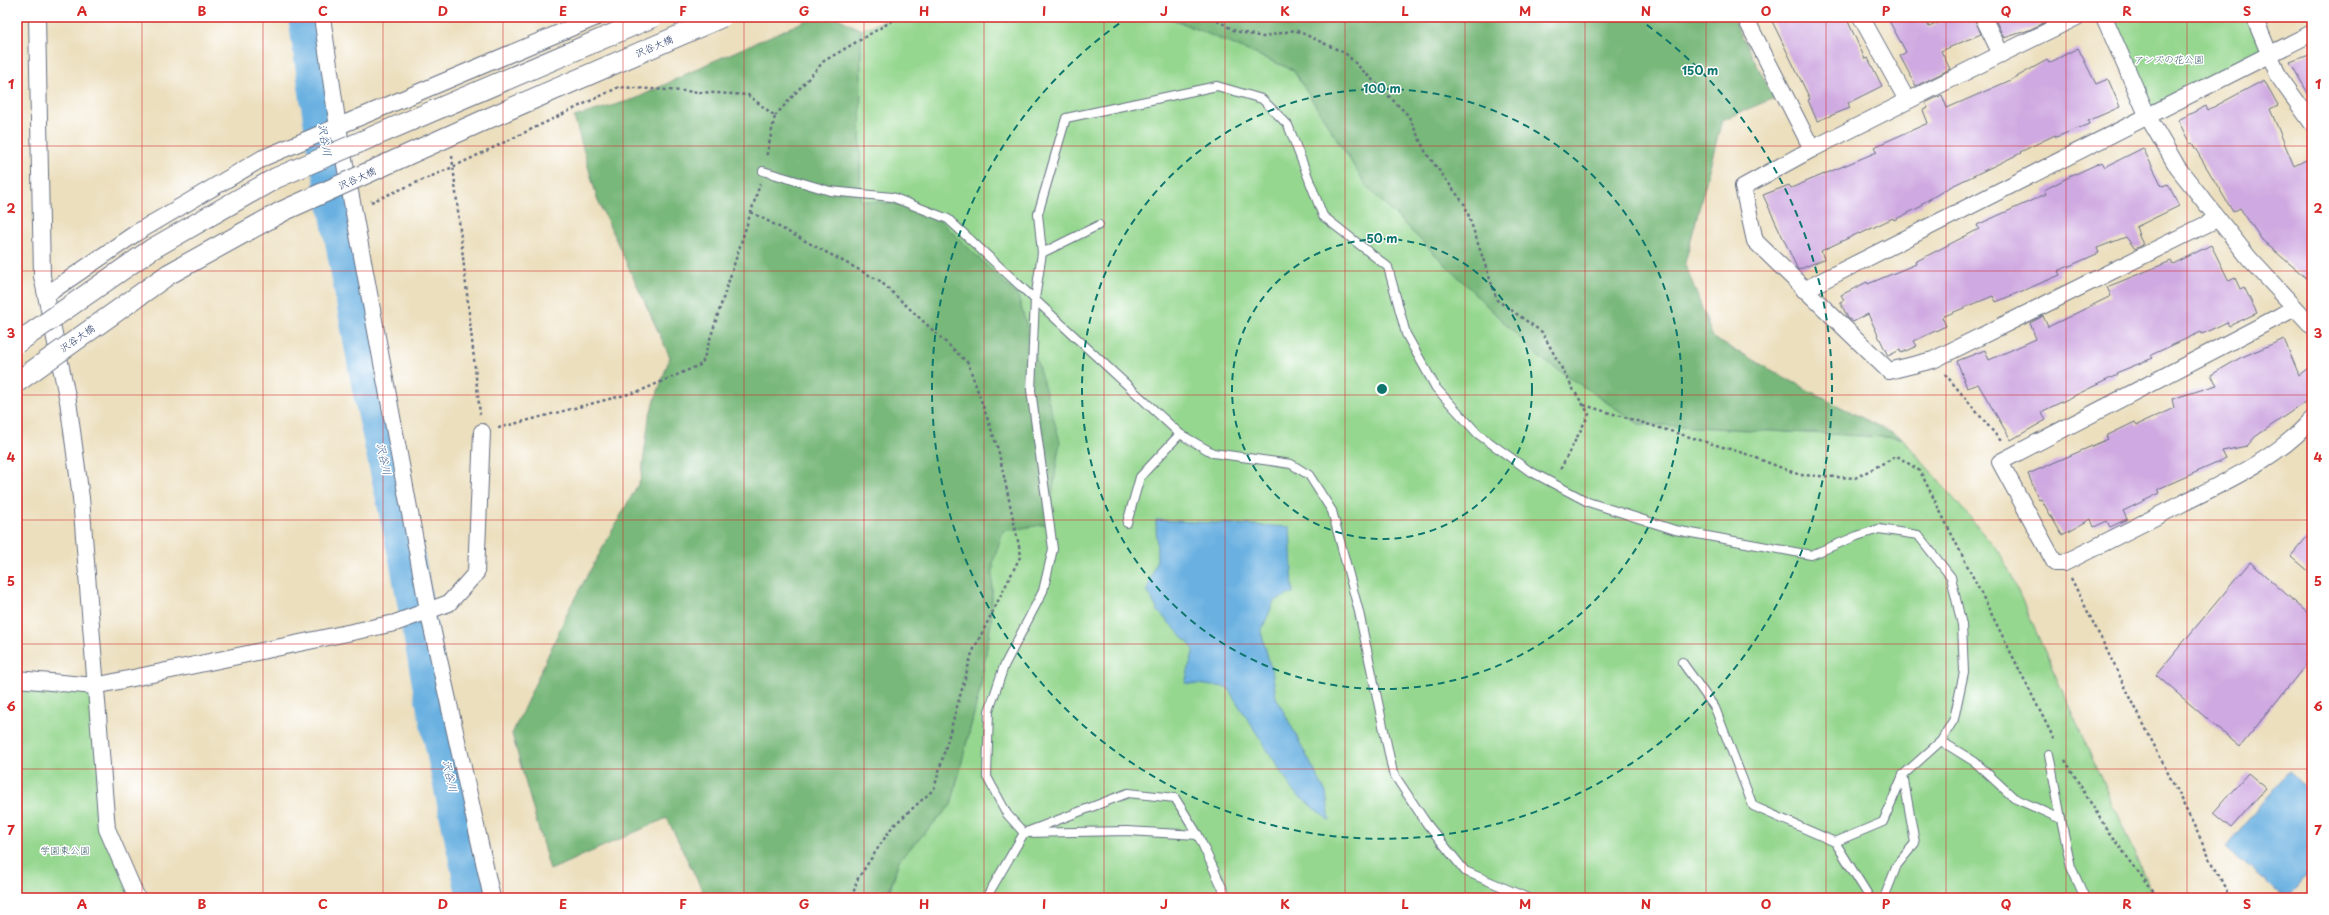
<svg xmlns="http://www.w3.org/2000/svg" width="2329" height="915" viewBox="0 0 2329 915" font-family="'Playpen Sans','Klee One',sans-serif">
	<rect width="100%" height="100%" fill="#fff"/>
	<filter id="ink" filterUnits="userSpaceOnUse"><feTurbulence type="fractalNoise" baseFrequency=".025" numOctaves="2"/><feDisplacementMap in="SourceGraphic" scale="8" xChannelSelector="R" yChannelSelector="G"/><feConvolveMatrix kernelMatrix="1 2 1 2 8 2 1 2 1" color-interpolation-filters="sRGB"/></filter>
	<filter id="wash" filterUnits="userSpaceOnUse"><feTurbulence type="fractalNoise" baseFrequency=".012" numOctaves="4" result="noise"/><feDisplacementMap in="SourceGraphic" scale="16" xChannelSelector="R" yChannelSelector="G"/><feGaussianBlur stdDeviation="0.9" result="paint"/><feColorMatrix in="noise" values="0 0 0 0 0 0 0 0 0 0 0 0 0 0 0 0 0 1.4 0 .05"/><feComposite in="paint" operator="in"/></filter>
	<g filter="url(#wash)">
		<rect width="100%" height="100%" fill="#ecdfbe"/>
		<!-- green -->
		<g fill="#95d78f" stroke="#588376">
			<path d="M894,17H1168L1293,70L1368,188L1539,357L1639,424L1902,438L2002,555L2154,898H888L899,860L951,805L980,689L991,622L993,562L1003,531L860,200L861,30Z"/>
			<path d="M2104,17H2254L2270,55L2148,117Z"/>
			<path d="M17,679L95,686L107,829L137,898H17Z"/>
		</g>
		<!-- forest -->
		<g fill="#78b87a" stroke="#4a746c">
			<path d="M814,17H836L861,30L860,200L927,208L1018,296L1060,441L1048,524L1003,531L993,562L991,622L980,689L951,805L899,860L887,898H706L667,818L550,870L512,734L571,605L641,479L649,417L670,357L598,201L574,117L635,99L707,64Z"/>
			<path d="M1168,17H1732L1774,98L1722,120L1685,263L1713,338L1817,395L1902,438L1639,424L1539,357L1368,188L1293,70Z"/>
		</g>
		<!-- water -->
		<g fill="#6ab1e1" stroke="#4270a0">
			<path d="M1156,520L1290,527L1293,593L1274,601L1261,632L1273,676L1276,697L1326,793L1330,821L1295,793L1227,687L1185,683L1194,649L1158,611L1147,590L1157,559Z"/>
			<path d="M2289,772L2312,792V870L2287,898H2285L2225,847Z"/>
		</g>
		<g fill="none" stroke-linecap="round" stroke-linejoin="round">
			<!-- river -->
			<path stroke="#6ab1e1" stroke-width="36" d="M306,17L323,133L370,388L407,559L432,694L475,898"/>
		</g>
		<g id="blocks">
			<!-- building -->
			<g fill="#cfa9e1">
				<path d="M1770,17H1846L1865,59L1868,58L1882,86L1848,103L1850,108L1817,121L1808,100L1810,99Z"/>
				<path d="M1887,17H1924L1929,27L1952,17H1974L1981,34L1941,51L1950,69L1916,86L1900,56L1906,52Z"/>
				<path d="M1994,17H2055L2029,30L2004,38Z"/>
				<path d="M2078,48L2096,84L2108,79L2120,107L2088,121L2089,124L2056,137L2055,135L2020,152L2021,153L1952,186L1921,204L1922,206L1894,220L1893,218L1860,234L1859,233L1821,251L1824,259L1798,270L1763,195L1789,185L1791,188L1877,152L1874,147L1928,123L1923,110L1928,108L1925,103L1942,95L1947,108L2011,80L2047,60L2049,63Z"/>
				<path d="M2312,54V100L2290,62Z"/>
				<path d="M2264,80L2278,105L2270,109L2294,166L2312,157V283L2262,240L2240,208L2233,212L2192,143L2190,144L2178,120L2206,106L2208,110Z"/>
				<path d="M2143,148L2162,186L2168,184L2179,206L2136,227L2143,245L2135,249L2126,237L2097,248L2099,253L2058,271L2060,275L1996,302L1993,296L1942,317L1946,326L1914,341L1917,346L1901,353L1900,350L1888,356L1868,314L1853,322L1848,318L1840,302L1844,300L1841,295L1867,282L1868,284L1916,264L1915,262L1979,229L1977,225L2046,194L2044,190L2071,176L2102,162L2105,167Z"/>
				<path d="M2211,245L2229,281L2235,278L2240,289L2244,287L2257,313L2229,326L2227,322L2202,334L2201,332L2151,355L2153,358L2116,373L2117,375L2041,412L2046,420L2011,440L1978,384L1967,388L1957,361L1985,350L1989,360L2036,339L2030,323L2043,316L2048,327L2111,296L2107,287L2171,261L2173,264Z"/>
				<path d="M2284,339L2299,375L2312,365V397L2255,437L2247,446L2222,451L2226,459L2158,489L2160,493L2123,511L2127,519L2110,527L2107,521L2094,527L2091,519L2062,535L2041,499L2039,500L2028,474L2108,439L2106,436L2135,422L2137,425L2174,408L2172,399L2217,385L2211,375L2240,358Z"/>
				<path d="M2312,531V574L2291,556Z"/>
				<path d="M2250,562L2312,617V657L2240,747L2156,675Z"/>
				<path d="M2248,773L2266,788L2231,828L2213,813Z"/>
			</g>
		</g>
	</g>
	<g filter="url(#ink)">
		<use href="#blocks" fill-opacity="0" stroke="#646d80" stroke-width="1"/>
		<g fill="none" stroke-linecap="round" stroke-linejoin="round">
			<defs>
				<g id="service">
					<path d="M763,171L830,191L892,197L948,219L1180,434L1213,453L1291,464L1309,475L1332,511L1359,612L1393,773L1427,824L1465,871L1528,898"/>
					<path d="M1042,253L1099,225"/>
					<path d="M1127,523L1140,477L1180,434"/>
					<path d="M1682,662L1715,708L1753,806L1835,842L1883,822L1903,775L1941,741"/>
					<path d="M2049,754L2061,819"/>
					<path d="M1835,842L1870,898"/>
					<path d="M986,898L1024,833L1127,831L1198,835"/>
					<path d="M1227,898L1198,835L1175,798L1128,793L1024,833L1007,814L987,777L989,711L1004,666L1043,591L1053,549L1031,390L1035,299L1042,253L1038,214L1066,118L1217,86L1262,99L1288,125L1323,216L1388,267L1406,334L1436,388L1478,434L1528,470L1588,502L1675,530L1811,555L1857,536L1879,529L1918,535L1951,577L1962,625L1964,672L1954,719L1941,741L1975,762L2014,798L2061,819L2071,867L2085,898"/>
					<path d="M1884,898L1897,865L1915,843L1903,775"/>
				</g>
				<g id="minor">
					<path d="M37,17L42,276L68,401L81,498L107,829L137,898"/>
					<path d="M322,17L338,127L428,610L492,898"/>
					<path d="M1745,17L1812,149L1743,187L1755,241L1889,371L1933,360L2217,219"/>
					<path d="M1861,17L1907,100"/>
					<path d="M1983,17L2001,54L2077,17"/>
					<path d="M2104,17L2148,117L2178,168L2249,258L2312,326"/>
					<path d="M2254,17L2279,77L2312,123"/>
					<path d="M1812,149L2001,54"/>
					<path d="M1804,290L2312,33"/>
					<path d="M46,295L136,233L263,158L597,17"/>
					<path d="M2295,308L2000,462L2055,563H2064C2104,543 2144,523 2183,503C2229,480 2278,458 2312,419"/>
					<path d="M17,679L95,686L395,623L449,603L476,573L482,432"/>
				</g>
			</defs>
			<!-- service casing -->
			<use href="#service" stroke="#646d80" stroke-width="10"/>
			<!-- minor casing -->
			<use href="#minor" stroke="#646d80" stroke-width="18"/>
			<!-- path -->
			<g stroke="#646d80" stroke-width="2.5" stroke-dasharray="3 3" stroke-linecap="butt">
				<path d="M1212,17L1235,31L1263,37L1295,30L1345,53L1408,115L1426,153L1465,205L1497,300L1542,332L1573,389L1589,414L1559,472"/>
				<path d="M775,116L824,61L899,17"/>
				<path d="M452,156L480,414"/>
				<path d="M371,202L453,167L619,87L748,95L775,116L766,158"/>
				<path d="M751,212L880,281L968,363L998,449L1021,555L972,653L934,789L892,827L857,880L852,898"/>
				<path d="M1945,374L2001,441"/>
				<path d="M1584,405L1746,454L1800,475L1855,478L1897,456L1920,471L2055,741"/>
				<path d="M498,428L640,391L702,364L760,184"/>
				<path d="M2071,578L2230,898"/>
				<path d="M2065,760L2107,830L2158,898"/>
			</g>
			<!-- service -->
			<use href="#service" stroke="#fff" stroke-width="8"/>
			<!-- minor -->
			<use href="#minor" stroke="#fff" stroke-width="16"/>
			<defs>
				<g id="tertiary-bridge">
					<path d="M17,343L152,249L276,178L653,17"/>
					<path d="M17,382L169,274L283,211L489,118L722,17"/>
				</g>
			</defs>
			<!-- tertiary-bridge casing -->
			<use href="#tertiary-bridge" stroke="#646d80" stroke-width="22" stroke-linecap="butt"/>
			<!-- tertiary-bridge -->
			<use href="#tertiary-bridge" stroke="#fff" stroke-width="20"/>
		</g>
	</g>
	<!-- grid -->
	<path fill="none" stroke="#d62828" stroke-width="1" stroke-opacity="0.55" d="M142,17V898M263,17V898M383,17V898M503,17V898M623,17V898M744,17V898M864,17V898M984,17V898M1104,17V898M1225,17V898M1345,17V898M1465,17V898M1585,17V898M1706,17V898M1826,17V898M1946,17V898M2066,17V898M2187,17V898M17,146H2312M17,271H2312M17,395H2312M17,520H2312M17,644H2312M17,769H2312"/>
	<!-- distance rings -->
	<g fill="none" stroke="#0f766e" stroke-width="2" stroke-dasharray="7 5">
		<circle cx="1382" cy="389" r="150"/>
		<circle cx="1382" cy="389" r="300"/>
		<path d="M1637 18A450 450 0 1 1 1127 18"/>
	</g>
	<g text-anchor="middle" stroke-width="3" stroke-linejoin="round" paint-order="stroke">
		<!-- street labels -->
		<g font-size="10" fill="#1b2f5e" stroke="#fff">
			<text transform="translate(654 46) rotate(-23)" y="4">沢谷大橋</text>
			<text transform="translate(357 178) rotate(-24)" y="4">沢谷大橋</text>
			<text transform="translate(77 338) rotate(-35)" y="4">沢谷大橋</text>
		</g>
		<!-- park labels -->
		<g font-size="10" fill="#40616d" stroke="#fff">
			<text x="2169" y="63">アンズの花公園</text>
			<text x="65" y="854">学園東公園</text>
		</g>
		<!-- water labels -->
		<g font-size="11" font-style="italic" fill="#375c8c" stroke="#fff">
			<text transform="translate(325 140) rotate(80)" y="4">沢谷川</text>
			<text transform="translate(384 459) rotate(78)" y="4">沢谷川</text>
			<text transform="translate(450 776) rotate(78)" y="4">沢谷川</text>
		</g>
	</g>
	<circle cx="1382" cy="389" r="6" fill="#0f766e" stroke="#fff" stroke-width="2"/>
	<g font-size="12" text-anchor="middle" font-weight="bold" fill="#0f766e" stroke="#fff" stroke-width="3" stroke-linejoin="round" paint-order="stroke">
		<text x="1700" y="75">150 m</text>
		<text x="1382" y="93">100 m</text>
		<text x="1382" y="243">50 m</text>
	</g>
	<!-- margin -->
	<rect width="2329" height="915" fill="none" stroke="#fff" stroke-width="44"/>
	<rect x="22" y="22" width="2285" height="871" fill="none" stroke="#d62828" stroke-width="1.5"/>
	<g font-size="13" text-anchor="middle" font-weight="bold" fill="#d62828">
		<text x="82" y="16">A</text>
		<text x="202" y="16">B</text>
		<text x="323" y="16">C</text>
		<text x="443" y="16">D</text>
		<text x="563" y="16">E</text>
		<text x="683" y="16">F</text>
		<text x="804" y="16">G</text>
		<text x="924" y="16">H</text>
		<text x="1044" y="16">I</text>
		<text x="1164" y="16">J</text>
		<text x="1285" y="16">K</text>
		<text x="1405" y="16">L</text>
		<text x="1525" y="16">M</text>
		<text x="1646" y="16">N</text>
		<text x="1766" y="16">O</text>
		<text x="1886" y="16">P</text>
		<text x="2006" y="16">Q</text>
		<text x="2127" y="16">R</text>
		<text x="2247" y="16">S</text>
		<text x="11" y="89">1</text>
		<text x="2318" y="89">1</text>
		<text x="11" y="213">2</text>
		<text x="2318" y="213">2</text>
		<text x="11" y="338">3</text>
		<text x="2318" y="338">3</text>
		<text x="11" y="462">4</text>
		<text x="2318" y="462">4</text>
		<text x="11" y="586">5</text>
		<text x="2318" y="586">5</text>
		<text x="11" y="711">6</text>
		<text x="2318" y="711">6</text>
		<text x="11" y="835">7</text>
		<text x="2318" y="835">7</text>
		<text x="82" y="909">A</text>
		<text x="202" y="909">B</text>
		<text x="323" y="909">C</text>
		<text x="443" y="909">D</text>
		<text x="563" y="909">E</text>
		<text x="683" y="909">F</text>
		<text x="804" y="909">G</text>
		<text x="924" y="909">H</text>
		<text x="1044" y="909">I</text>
		<text x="1164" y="909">J</text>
		<text x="1285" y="909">K</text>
		<text x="1405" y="909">L</text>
		<text x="1525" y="909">M</text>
		<text x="1646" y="909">N</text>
		<text x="1766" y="909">O</text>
		<text x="1886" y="909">P</text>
		<text x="2006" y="909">Q</text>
		<text x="2127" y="909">R</text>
		<text x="2247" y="909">S</text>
	</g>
</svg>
